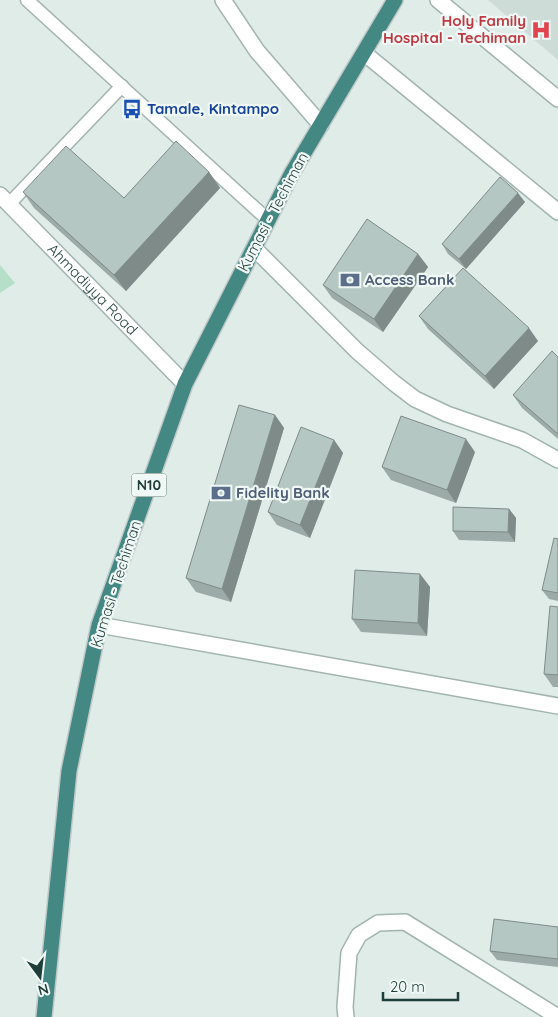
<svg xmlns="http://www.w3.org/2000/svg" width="558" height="1017" viewBox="0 0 558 1017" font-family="Quicksand,sans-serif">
	<rect width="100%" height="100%" fill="#dfece8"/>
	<!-- built -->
	<path fill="#cedcd8" d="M488,0H558V60Z"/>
	<!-- green -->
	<path fill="#b6dfc8" d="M0,265L15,283L0,293Z"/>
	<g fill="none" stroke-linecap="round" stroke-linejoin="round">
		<defs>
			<g id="service">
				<path d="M27,0L268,220"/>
				<path d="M9,204L122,86"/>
			</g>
			<g id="minor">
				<path d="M223,0L257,51L321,125"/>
				<path d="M438,0L558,99"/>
				<path d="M364,53L558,212"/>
				<path d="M254,248L357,351L394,383L415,399L447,414L522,440L558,460"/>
				<path d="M99,625L558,706"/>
				<path d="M346,1017L345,1007L349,953L359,935L378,923L405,922L558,1017"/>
			</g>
			<g id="tertiary">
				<path id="s1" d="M0,195L185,384"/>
			</g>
			<path id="trunk" d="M44,1017L69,771L99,625L185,384L292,173L395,0"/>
		</defs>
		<!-- service casing -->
		<use href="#service" stroke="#a2b4b0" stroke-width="15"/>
		<!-- minor casing -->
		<use href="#minor" stroke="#a2b4b0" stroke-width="18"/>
		<!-- tertiary casing -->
		<use href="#tertiary" stroke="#a2b4b0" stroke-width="18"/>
		<!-- trunk casing -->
		<use href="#trunk" stroke="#c0c9c8" stroke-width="18"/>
		<!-- service -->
		<use href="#service" stroke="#fff" stroke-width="12"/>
		<!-- minor -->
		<use href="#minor" stroke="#fff" stroke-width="15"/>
		<!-- tertiary -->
		<use href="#tertiary" stroke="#fff" stroke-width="15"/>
		<!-- trunk -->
		<use href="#trunk" stroke="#448884" stroke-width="15"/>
	</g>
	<!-- wall -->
	<g fill="#9caba7">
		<path d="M209,172L220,188L126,291L34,208L23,192L124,198Z"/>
		<path d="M525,202L466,269L448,254L442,244Z"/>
		<path d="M418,254L428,267L383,332L332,298L323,285Z"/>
		<path d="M419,316L538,341L494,389L428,329Z"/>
		<path d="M558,357V439L522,408L513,395Z"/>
		<path d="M275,415L284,428L231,602L196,592L186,578Z"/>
		<path d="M334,440L343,453L310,538L277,525L268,512Z"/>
		<path d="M475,452L456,503L391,480L382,467Z"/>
		<path d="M509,509L516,518L515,542L459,540L453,531Z"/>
		<path d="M558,539V601L549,599L542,590Z"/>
		<path d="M420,574L430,587L427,636L361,632L352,619Z"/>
		<path d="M558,607V687H553L544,674Z"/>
		<path d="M558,927V967L497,960L490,951Z"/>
	</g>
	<!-- shaded-wall -->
	<g fill="#7f8b88">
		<path d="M209,172L220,188L126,291L114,275Z"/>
		<path d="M518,193L525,202L466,269L459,259Z"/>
		<path d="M418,254L428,267L383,332L374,319Z"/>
		<path d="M529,328L538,341L494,389L485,376Z"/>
		<path d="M275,415L284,428L231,602L222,589Z"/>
		<path d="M466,439L475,452L456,503L447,490Z"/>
		<path d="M334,440L343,453L310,538L300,525Z"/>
		<path d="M509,509L516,518L515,542L508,532Z"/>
		<path d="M420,574L430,587L427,636L418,623Z"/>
	</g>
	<!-- building -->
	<g fill="#b5c7c2" stroke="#7f8b88">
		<path d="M176,141L209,172L114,275L23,192L66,146L124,198Z"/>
		<path d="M500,177L518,193L459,259L442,244Z"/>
		<path d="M367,219L418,254L374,319L323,285Z"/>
		<path d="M463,268L529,328L485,376L419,316Z"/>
		<path d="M552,351L558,357V434L513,395Z"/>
		<path d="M239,405L275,415L222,589L186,578Z"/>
		<path d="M401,416L466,439L447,490L382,467Z"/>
		<path d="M301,427L334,440L300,525L268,512Z"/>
		<path d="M453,507L509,509L508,532L453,531Z"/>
		<path d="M554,538L558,539V593L542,590Z"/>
		<path d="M355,570L420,574L418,623L352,619Z"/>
		<path d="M550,606L558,607V675L544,674Z"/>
		<path d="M494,919L558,927V959L490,951Z"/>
	</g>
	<!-- icons -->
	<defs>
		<symbol id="hospital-bare" viewBox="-9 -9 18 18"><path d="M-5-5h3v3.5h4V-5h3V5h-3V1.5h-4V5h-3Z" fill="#e0444e" stroke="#f0f8f6" stroke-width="2.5" paint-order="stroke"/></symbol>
		<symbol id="bus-bare" viewBox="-9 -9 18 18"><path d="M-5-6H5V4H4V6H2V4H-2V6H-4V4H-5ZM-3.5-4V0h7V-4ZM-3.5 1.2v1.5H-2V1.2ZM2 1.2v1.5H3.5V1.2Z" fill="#1a4fb4" stroke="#f0f8f6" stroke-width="2.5" paint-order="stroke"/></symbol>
		<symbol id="bank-bare" viewBox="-9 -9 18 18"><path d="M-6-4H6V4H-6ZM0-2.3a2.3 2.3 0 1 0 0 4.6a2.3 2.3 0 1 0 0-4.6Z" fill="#5c6f8a" stroke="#f0f8f6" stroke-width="2.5" paint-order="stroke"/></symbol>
	</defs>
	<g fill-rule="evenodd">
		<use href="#hospital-bare" x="527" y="16" width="28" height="28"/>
		<use href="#bus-bare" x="118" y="95" width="28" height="28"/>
		<use href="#bank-bare" x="336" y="266" width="28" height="28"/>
		<use href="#bank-bare" x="207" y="479" width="28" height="28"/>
	</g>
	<g text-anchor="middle" stroke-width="4.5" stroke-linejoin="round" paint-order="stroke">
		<!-- shield labels -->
		<rect fill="#f0f8f6" stroke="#5e7672" stroke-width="1" x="131.5" y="473.5" width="35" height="23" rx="4"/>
		<g font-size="14" font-weight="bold" fill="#1f3e3a">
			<text x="149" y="490">N10</text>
		</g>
		<!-- health labels -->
		<g font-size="15" font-weight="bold" fill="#be3a42" stroke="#f0f8f6" text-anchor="end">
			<text x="526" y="26">Holy Family<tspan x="526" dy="17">Hospital - Techiman</tspan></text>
		</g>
		<!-- transit labels -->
		<g font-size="15" font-weight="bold" fill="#164399" stroke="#f0f8f6" text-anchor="start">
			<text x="147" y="114">Tamale, Kintampo</text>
		</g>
		<!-- street labels -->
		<g font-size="15" fill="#1f3e3a" stroke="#f0f8f6">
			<text transform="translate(273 212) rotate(-62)" y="5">Kumasi - Techiman</text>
			<text dy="5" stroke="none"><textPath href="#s1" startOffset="132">Ahmadiyya Road</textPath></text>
			<text transform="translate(116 584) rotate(-72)" y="5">Kumasi - Techiman</text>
		</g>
		<!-- service labels -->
		<g font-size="15" font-weight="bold" fill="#4e5e75" stroke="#f0f8f6" text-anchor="start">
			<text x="365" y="285">Access Bank</text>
			<text x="236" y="498">Fidelity Bank</text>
		</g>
	</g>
	<!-- north arrow -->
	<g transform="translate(40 977) rotate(165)" stroke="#f0f8f6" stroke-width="4" paint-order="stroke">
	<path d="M0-4L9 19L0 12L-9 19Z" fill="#1f3e3a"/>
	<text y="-8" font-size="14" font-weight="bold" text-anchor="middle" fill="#1f3e3a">N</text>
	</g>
	<!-- scale -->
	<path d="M383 992v8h75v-8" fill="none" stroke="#1f3e3a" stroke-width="2.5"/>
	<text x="390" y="992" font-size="15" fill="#1f3e3a" stroke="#f0f8f6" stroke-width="4" paint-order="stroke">20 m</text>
</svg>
